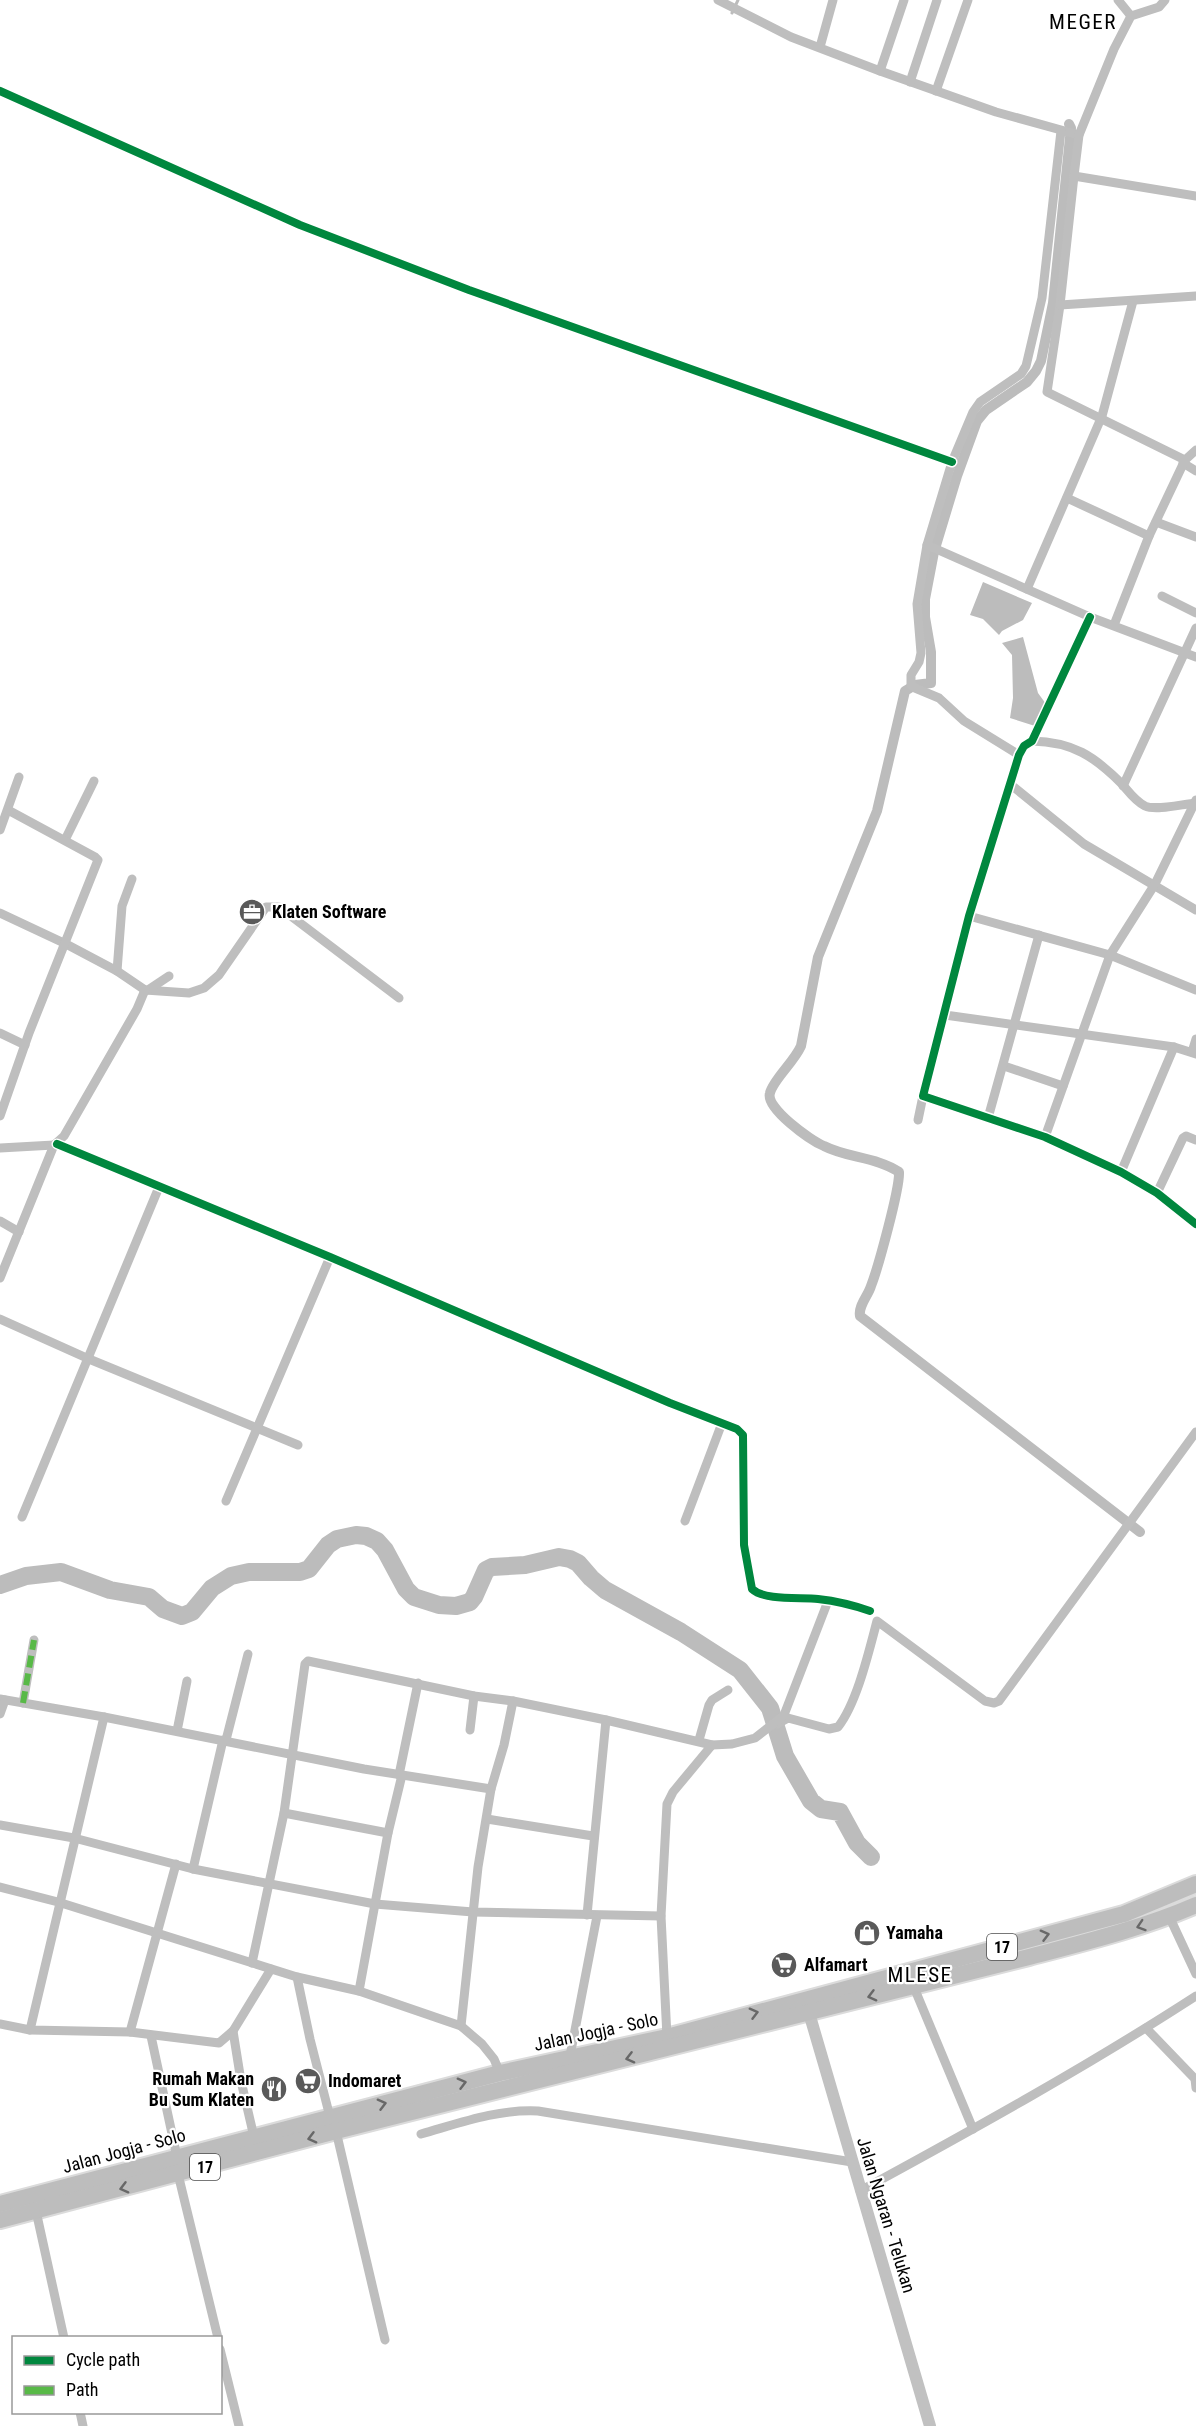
<svg xmlns="http://www.w3.org/2000/svg" width="1196" height="2426" viewBox="0 0 1196 2426" font-family="'Roboto Condensed',sans-serif">
	<rect width="100%" height="100%" fill="#fff"/>
	<!-- water -->
	<g fill="#bcbcbc">
		<path d="M983,582L1032,603L1023,620L1002,631L999,635L983,619L970,615Z"/>
		<path d="M1023,637L1038,693L1046,704L1035,726L1010,718L1013,698L1012,655L1002,643Z"/>
	</g>
	<g fill="none" stroke-linecap="round" stroke-linejoin="round">
		<!-- stream -->
		<path stroke="#bcbcbc" stroke-width="3" d="M732,13L738,0"/>
		<!-- canal -->
		<path stroke="#bcbcbc" stroke-width="10" d="M1069,124L1071,128L1053,303L1041,361L1036,371L1027,382L986,410L977,421L957,476L934,552L925,599V617L931,652V683L915,685L905,691L877,811L818,957L801,1046C794,1062 773,1080 770,1093C765,1108 810,1140 824,1146C847,1158 877,1157 899,1172C900,1188 878,1268 871,1286C868,1296 858,1306 860,1316L1140,1532"/>
		<!-- river -->
		<path stroke="#bcbcbc" stroke-width="18" d="M0,1585L26,1576L61,1572L110,1590L149,1597L163,1609L182,1616L192,1612L212,1588L231,1576L249,1572H300L309,1569L328,1545L337,1539L356,1535L366,1536L377,1541L385,1550L406,1589L414,1597L439,1605L456,1606L470,1602L474,1597L486,1570L492,1567L525,1565L559,1557L570,1559L578,1563L591,1578L605,1590L681,1632L740,1670L770,1708L785,1756L811,1801L821,1809L840,1812L857,1843L871,1857"/>
		<defs>
			<g id="highway">
				<path d="M0,2204L500,2073L667,2037L1124,1914L1196,1884"/>
				<path d="M0,2220L336,2131L1029,1957C1086,1942 1143,1928 1196,1905"/>
			</g>
		</defs>
		<!-- highway casing -->
		<use href="#highway" stroke="#dbdbdb" stroke-width="20"/>
		<!-- street -->
		<g stroke="#bebebe" stroke-width="9">
			<path d="M718,0L791,37L880,71L996,112L1079,135"/>
			<path d="M1118,0L1131,16"/>
			<path d="M1165,0L1159,7L1131,16L1114,49L1079,135L1074,176L1196,196"/>
			<path d="M820,47L833,0"/>
			<path d="M880,71L904,0"/>
			<path d="M910,82L937,0"/>
			<path d="M0,91L300,225L469,290L952,462"/>
			<path d="M936,91L968,0"/>
			<path d="M1074,176L1060,305L1047,392L1185,460L1196,450"/>
			<path d="M1060,305L1196,296"/>
			<path d="M1183,463L1196,471"/>
			<path d="M1067,498L1149,536"/>
			<path d="M1156,522L1196,537"/>
			<path d="M927,545L952,462L973,412L980,402L1021,374L1026,366L1042,298L1061,131"/>
			<path d="M1027,589L1102,416L1133,301"/>
			<path d="M1162,596L1196,613"/>
			<path d="M1090,617L1032,741L1024,746L1019,755L969,916L923,1096L1045,1137L1121,1172L1157,1193L1196,1224"/>
			<path d="M1114,625L1149,536L1185,460"/>
			<path d="M1032,741C1073,742 1094,756 1122,784C1129,792 1135,801 1145,806C1156,811 1183,804 1196,803"/>
			<path d="M1019,755L964,721L939,698L915,688L911,685V675L919,662L921,653L917,604L927,545L1090,617L1196,657"/>
			<path d="M1010,784L1084,844L1196,910"/>
			<path d="M1123,786L1196,628"/>
			<path d="M0,830L19,777"/>
			<path d="M65,840L94,781"/>
			<path d="M0,913L66,944L117,971L145,990L189,993L204,988L219,975L266,907H279L399,998"/>
			<path d="M969,916L1110,955L1196,990"/>
			<path d="M117,971L122,906L132,879"/>
			<path d="M148,990L169,976"/>
			<path d="M945,1015L1174,1047L1196,1054"/>
			<path d="M0,1033L25,1045"/>
			<path d="M1192,1052L1196,1039"/>
			<path d="M1004,1066L1063,1086"/>
			<path d="M0,1116L29,1033L98,860L95,857L8,810"/>
			<path d="M988,1118L1039,935"/>
			<path d="M918,1120L923,1096"/>
			<path d="M1045,1137L1110,955L1155,884L1196,800"/>
			<path d="M57,1144L330,1257L670,1403L737,1429L743,1435L744,1545L752,1589C765,1601 801,1597 818,1599C836,1601 853,1605 870,1611"/>
			<path d="M0,1148L54,1145"/>
			<path d="M1121,1172L1174,1047"/>
			<path d="M1157,1193L1183,1138L1186,1136L1196,1140"/>
			<path d="M0,1221L19,1232"/>
			<path d="M0,1278L54,1145L64,1136L137,1009L145,990"/>
			<path d="M0,1319L89,1359L298,1445"/>
			<path d="M226,1501L330,1257"/>
			<path d="M22,1517L159,1187"/>
			<path d="M685,1521L722,1423"/>
			<path d="M0,1699L104,1717L364,1769L491,1789"/>
			<path d="M23,1703L34,1640"/>
			<path d="M0,1714L5,1700"/>
			<path d="M784,1715L828,1601"/>
			<path d="M777,1724L788,1718L829,1729L838,1727C857,1703 869,1651 877,1621L985,1701L994,1703L999,1701L1196,1432"/>
			<path d="M470,1730L474,1696"/>
			<path d="M177,1731L187,1681"/>
			<path d="M226,1740L248,1654"/>
			<path d="M699,1740L709,1705L712,1700L728,1690"/>
			<path d="M399,1775L418,1683"/>
			<path d="M284,1813L388,1833"/>
			<path d="M487,1819L593,1836"/>
			<path d="M0,1825L74,1838L193,1869L375,1904L473,1912L661,1916"/>
			<path d="M193,1869L223,1740"/>
			<path d="M0,1887L58,1902L297,1977L359,1991L461,2026L482,2044L494,2059L500,2073"/>
			<path d="M587,1915L606,1720"/>
			<path d="M1169,1916L1196,1974"/>
			<path d="M252,1963L284,1813L305,1664L308,1661L474,1696L513,1701L606,1720L712,1745L732,1744L755,1738L782,1717"/>
			<path d="M297,1977L310,2039L330,2117"/>
			<path d="M913,1985L973,2129"/>
			<path d="M359,1991L388,1833L402,1775"/>
			<path d="M0,2024L30,2030L130,2032L219,2043L233,2031L271,1969"/>
			<path d="M461,2026L478,1867L491,1789L504,1745L513,1701"/>
			<path d="M1146,2028L1195,2079L1196,2088"/>
			<path d="M30,2030L104,1717"/>
			<path d="M233,2031L241,2081L254,2137"/>
			<path d="M130,2032L176,1864"/>
			<path d="M151,2036L177,2157"/>
			<path d="M667,2037L661,1916L667,1804L673,1792L712,1745"/>
			<path d="M570,2056L597,1916"/>
			<path d="M336,2131L385,2340"/>
			<path d="M421,2134C460,2123 497,2109 538,2111L852,2162"/>
			<path d="M178,2174L218,2338"/>
			<path d="M860,2191C974,2129 1088,2066 1196,1996"/>
			<path d="M36,2211L64,2338"/>
			<path d="M220,2349L239,2426"/>
			<path d="M80,2412L83,2426"/>
		</g>
		<!-- secondary -->
		<path stroke="#c1c1c1" stroke-width="12" d="M807,2006L930,2426"/>
		<!-- highway -->
		<use href="#highway" stroke="#bdbdbd" stroke-width="16"/>
		<!-- quiet -->
		<path stroke="#58b947" stroke-width="6" stroke-dasharray="12 6" stroke-linecap="butt" d="M23,1703L34,1640"/>
		<defs>
			<g id="cycleway">
				<path d="M0,91L300,225L469,290L952,462"/>
				<path d="M1090,617L1032,741L1024,746L1019,755L969,916L923,1096L1045,1137L1121,1172L1157,1193L1196,1224"/>
				<path d="M57,1144L330,1257L670,1403L737,1429L743,1435L744,1545L752,1589C765,1601 801,1597 818,1599C836,1601 853,1605 870,1611"/>
			</g>
		</defs>
		<!-- cycleway casing -->
		<use href="#cycleway" stroke="#fff" stroke-width="11"/>
		<!-- cycleway -->
		<use href="#cycleway" stroke="#00873e" stroke-width="8"/>
	</g>
	<!-- one-way arrows -->
	<defs><path id="oneway-chevron" d="M-2-3.5L2.5 0L-2 3.5" fill="none" stroke-width="1.6" stroke-linecap="round" stroke-linejoin="round" transform="scale(1.5)"/></defs>
	<g stroke="#686868">
		<use href="#oneway-chevron" transform="translate(1141 1926) rotate(162)"/>
		<use href="#oneway-chevron" transform="translate(1045 1935) rotate(-15)"/>
		<use href="#oneway-chevron" transform="translate(872 1996) rotate(165)"/>
		<use href="#oneway-chevron" transform="translate(754 2013) rotate(-15)"/>
		<use href="#oneway-chevron" transform="translate(630 2058) rotate(166)"/>
		<use href="#oneway-chevron" transform="translate(462 2083) rotate(-15)"/>
		<use href="#oneway-chevron" transform="translate(382 2104) rotate(-15)"/>
		<use href="#oneway-chevron" transform="translate(312 2138) rotate(165)"/>
		<use href="#oneway-chevron" transform="translate(124 2188) rotate(165)"/>
	</g>
	<!-- icons -->
	<defs>
		<symbol id="office-disc" viewBox="-11 -11 22 22"><circle r="9.5" fill="#595959" stroke="#fff"/><path d="M-6-3h4V-5.5h4V-3h4V5H-6ZM-1-4.5V-3h2v-1.5ZM-6 0V1H6V0Z" fill="#fff"/></symbol>
		<symbol id="shop-disc" viewBox="-11 -11 22 22"><circle r="9.5" fill="#595959" stroke="#fff"/><path d="M-5-2.5h2.3a2.7 3.5 0 0 1 5.4 0H5L5.5 6h-11ZM-1.5-2.5h3a1.5 2.3 0 0 0-3 0Z" fill="#fff"/></symbol>
		<symbol id="supermarket-disc" viewBox="-11 -11 22 22"><circle r="9.5" fill="#595959" stroke="#fff"/><path d="M-6-5.5h2.5l.6 2H6L4.5 2H-2.5L-4.4-4H-6ZM-1.5 3.2a1.3 1.3 0 1 0 .1 0ZM3 3.2a1.3 1.3 0 1 0 .1 0Z" fill="#fff"/></symbol>
		<symbol id="restaurant-disc" viewBox="-11 -11 22 22"><circle r="9.5" fill="#595959" stroke="#fff"/><path d="M-5-6h1v4h1v-4h1v4h1v-4h1v5L-1.5 .5V6h-2V.5L-5-1ZM5-6V6H3V1.5H1.5Q1.5-4 5-6Z" fill="#fff"/></symbol>
	</defs>
	<g fill-rule="evenodd">
		<use href="#office-disc" x="237" y="897" width="30" height="30"/>
		<use href="#shop-disc" x="852" y="1918" width="30" height="30"/>
		<use href="#supermarket-disc" x="769" y="1950" width="30" height="30"/>
		<use href="#supermarket-disc" x="293" y="2066" width="30" height="30"/>
		<use href="#restaurant-disc" x="259" y="2074" width="30" height="30"/>
	</g>
	<g text-anchor="middle" stroke-width="4.5" stroke-linejoin="round" paint-order="stroke">
		<!-- shield labels -->
		<g fill="#fff" stroke="#4c4c4c" stroke-width="1.5">
			<rect x="987" y="1934" width="30" height="26" rx="4.5"/>
			<rect x="190" y="2154" width="30" height="26" rx="4.5"/>
		</g>
		<g font-size="16" font-weight="bold" fill="#000">
			<text x="1002" y="1953">17</text>
			<text x="205" y="2173">17</text>
		</g>
		<!-- poi labels -->
		<g font-size="18" font-weight="bold" fill="#000" stroke="#fff" text-anchor="start">
			<text x="272" y="918">Klaten Software</text>
			<text x="886" y="1939">Yamaha</text>
			<text x="804" y="1971">Alfamart</text>
			<text x="254" y="2085" text-anchor="end">Rumah Makan<tspan x="254" dy="21">Bu Sum Klaten</tspan></text>
			<text x="328" y="2087">Indomaret</text>
		</g>
		<!-- street labels -->
		<g font-size="18" fill="#000" stroke="#fff">
			<text transform="translate(596 2032) rotate(-12)" y="6">Jalan Jogja - Solo</text>
			<text transform="translate(124 2151) rotate(-15)" y="6">Jalan Jogja - Solo</text>
			<text transform="translate(886 2215) rotate(73)" y="6">Jalan Ngaran - Telukan</text>
		</g>
		<!-- quarter labels -->
		<g font-size="21" letter-spacing="1.5" fill="#000" stroke="#fff">
			<text x="1083" y="29">MEGER</text>
			<text x="920" y="1982">MLESE</text>
		</g>
	</g>
	<!-- legend -->
	<rect x="12" y="2336" width="210" height="78" fill="#ffffff" stroke="#999999" stroke-width="1.5"/>
	<rect x="24" y="2356" width="30" height="9" fill="#00873e" stroke="#999999" stroke-width="1.5"/>
	<text x="66" y="2366" font-size="18" fill="#000000">Cycle path</text>
	<rect x="24" y="2386" width="30" height="9" fill="#58b947" stroke="#999999" stroke-width="1.5"/>
	<text x="66" y="2396" font-size="18" fill="#000000">Path</text>
</svg>
